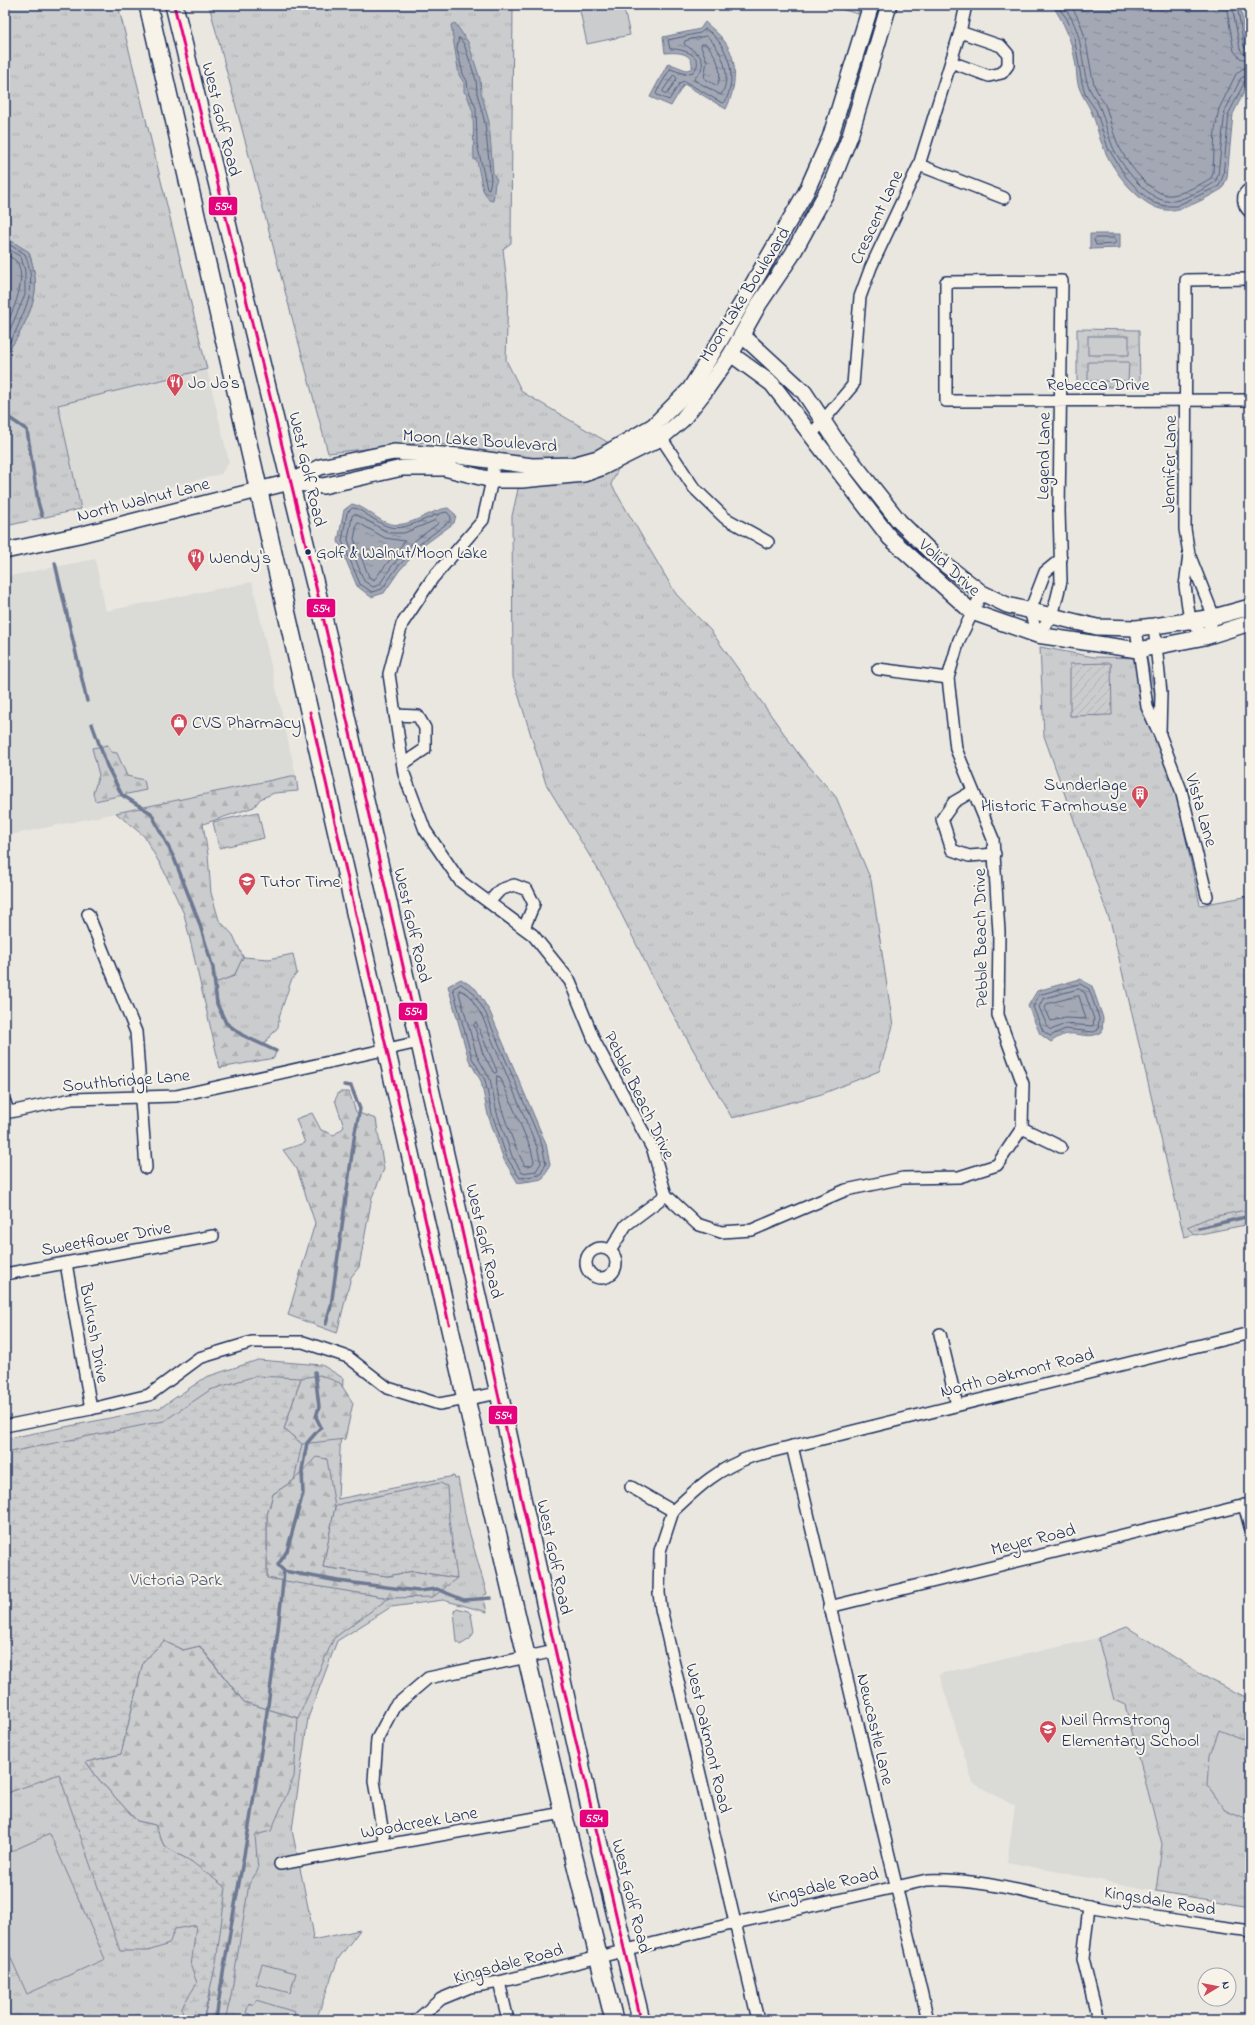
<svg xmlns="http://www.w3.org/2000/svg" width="1255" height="2025" viewBox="0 0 1255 2025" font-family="'Indie Flower',sans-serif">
	<defs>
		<pattern id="grass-tufts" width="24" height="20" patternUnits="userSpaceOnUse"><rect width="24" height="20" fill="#cbcccd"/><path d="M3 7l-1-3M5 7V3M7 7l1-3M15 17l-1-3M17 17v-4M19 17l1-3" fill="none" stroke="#aeb0b2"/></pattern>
		<pattern id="forest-firs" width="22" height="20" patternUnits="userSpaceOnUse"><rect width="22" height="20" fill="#cbcccd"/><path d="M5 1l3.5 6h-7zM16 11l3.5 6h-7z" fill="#aeb0b2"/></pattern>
		<pattern id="wetland-marsh" width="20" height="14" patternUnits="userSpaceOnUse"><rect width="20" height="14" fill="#cbcccd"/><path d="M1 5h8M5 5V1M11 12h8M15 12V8" fill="none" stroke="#aeb0b2"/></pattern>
		<pattern id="garden-furrows" width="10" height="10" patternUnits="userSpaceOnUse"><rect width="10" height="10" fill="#cbcccd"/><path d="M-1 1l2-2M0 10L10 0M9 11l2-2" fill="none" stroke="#aeb0b2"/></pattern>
		<pattern id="water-ripples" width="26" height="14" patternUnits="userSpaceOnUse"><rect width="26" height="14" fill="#a3a8b4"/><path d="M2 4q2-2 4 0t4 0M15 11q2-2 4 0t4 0" fill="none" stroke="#848996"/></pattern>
	</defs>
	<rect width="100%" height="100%" fill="#eae7e0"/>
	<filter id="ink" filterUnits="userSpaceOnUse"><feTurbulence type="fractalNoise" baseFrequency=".025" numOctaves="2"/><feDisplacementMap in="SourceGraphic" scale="8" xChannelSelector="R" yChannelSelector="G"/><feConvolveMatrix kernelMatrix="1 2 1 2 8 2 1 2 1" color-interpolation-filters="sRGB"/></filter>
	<g filter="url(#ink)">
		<!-- built -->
		<g fill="#dadad6">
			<path d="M207,369L229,462L221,474L81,509L58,405Z"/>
			<path d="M95,559L106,611L252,582L296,776L5,836V577Z"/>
			<path d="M1098,1638L1114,1700L1125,1705L1162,1844L1156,1891L1007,1862L1015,1806L973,1783L939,1674Z"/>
		</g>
		<!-- grass -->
		<g fill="url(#grass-tufts)" stroke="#737e96">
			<path d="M5,5H118L207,369L58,405L81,509L6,526L5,355C16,342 31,314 34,297C38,282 33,266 29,252L5,237Z"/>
			<path d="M209,5H513L511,243L503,249L508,292L506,360L522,392L609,443L618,469L611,484L676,594L711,631L800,756L836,797L871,880L893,1026L879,1071L822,1094L732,1118L657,986L605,881L546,784L513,677L512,516L525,458L428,442L328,453Z"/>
			<path d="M827,5H860L858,14Z"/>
			<path d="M1077,329L1139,330L1140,387H1077Z"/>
			<path d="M1040,647L1094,657L1147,658L1200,905L1250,896V1221L1184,1237L1111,924L1044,736Z"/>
			<path d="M258,812L264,838L219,848L213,822Z"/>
			<path d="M293,954L297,973L291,981L280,1014L278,1027L263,1045C227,1029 219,1022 215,982L234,976L243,957L269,959Z"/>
			<path d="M258,1360L322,1365L343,1378L338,1499L454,1476L455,1479L458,1478L467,1524L487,1594L483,1595L487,1612L443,1600L391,1607L337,1641L308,1718L292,1830L313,1931L312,1940L360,1930L338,1959L316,2020H5V1439L160,1408L206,1377Z"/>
			<path d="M457,1608L468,1611L471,1614L474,1632L470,1639L460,1645L457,1642L454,1611Z"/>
			<path d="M1127,1627L1212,1681L1250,1699V1907L1156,1891L1162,1844L1125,1705L1114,1700L1098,1638Z"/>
		</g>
		<!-- forest -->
		<g fill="url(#forest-firs)" stroke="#737e96">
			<path d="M108,745L111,752L117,753L127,776L144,780L146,790L95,801L93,793L99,775L92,748Z"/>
			<path d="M291,776H296L298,791L274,793L260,799L254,807L203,824L208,855L211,893L219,920L233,935L243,957L234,976L215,983C220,1030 236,1033 276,1051L274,1058L220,1068L184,914L164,871L144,836L116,813Z"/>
			<path d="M339,1092H349L356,1112L376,1119L384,1169L372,1197L359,1267L351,1277L337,1333L288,1315L315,1223L297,1169L283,1150L305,1143L296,1119L312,1113L321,1130L334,1135L344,1127L335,1100Z"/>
			<path d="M320,1375L340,1383L353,1403L345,1439L302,1444L284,1429L301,1378Z"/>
			<path d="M316,1457L327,1459L335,1507L323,1567L387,1576L413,1571L457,1578L433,1597L389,1598L267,1579V1515L273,1494L294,1480Z"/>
			<path d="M164,1641L183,1650L199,1646L244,1702L298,1718L294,1777L271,1831L255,1835L258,1870L249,1884L231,1996L225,2020H203L210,1995L192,1862L164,1846L155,1825L137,1821L100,1781L86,1762L121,1754L143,1662Z"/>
		</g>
		<!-- wetland -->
		<g fill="url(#wetland-marsh)" stroke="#737e96">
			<path d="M1250,1209V1224L1195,1235L1187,1227L1208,1218Z"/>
			<path d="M255,1376L301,1378L284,1429L302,1444L294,1480L273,1494L267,1515V1578L389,1598L334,1638L298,1718L244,1702L200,1646L183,1650L164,1641L143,1662L121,1754L86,1762L100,1781L137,1821L155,1825L164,1846L192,1862L226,1888L216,1963L203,2020H183L182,2007L197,1983L191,1967L196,1925L175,1929L169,1944L148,1951H120L59,1774L5,1794V1453L164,1421L210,1390Z"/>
			<path d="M440,1483L447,1486L449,1520L457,1578L413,1571L387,1576L323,1567L335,1507L344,1503Z"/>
		</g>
		<!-- garden -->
		<path fill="url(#garden-furrows)" stroke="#737e96" d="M1111,663L1112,715L1070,716V664Z"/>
		<!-- pitch -->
		<g fill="#cbcccd" stroke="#737e96">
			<path d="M584,5H623L630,35L587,44L579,6Z"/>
			<rect x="1088" y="336" width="41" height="19"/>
			<path d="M1088,362H1129L1128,381H1088Z"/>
			<path d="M1219,1730L1250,1742V1821L1226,1811L1208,1786L1210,1755Z"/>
			<path d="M50,1834L105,1959L27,1994L5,1945V1854Z"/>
			<path d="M262,1964L296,1973L290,1993L256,1984Z"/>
			<path d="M256,2000L295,2012L294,2016L300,2018L299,2020L251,2019L252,2015L246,2013L249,2003L254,2005Z"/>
		</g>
		<!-- water -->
		<g fill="url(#water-ripples)" stroke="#6d7892">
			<path d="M1052,5H1240L1250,60V80L1233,114L1227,178L1222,189C1208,197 1183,212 1166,210C1141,208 1113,171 1104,149C1098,137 1097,123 1091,111C1087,102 1081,95 1078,84C1076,76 1077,68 1075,60C1071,39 1064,22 1052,5Z"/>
			<path d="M705,22C711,28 720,34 725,42C739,61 736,89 726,109L684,84L671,106L650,97L668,63L686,70L692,69C694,52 678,52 665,53L663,37L700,29Z"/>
			<path d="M455,23L468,42L480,79L481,92L489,122L493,173L497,180L495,183L493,201L489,200L483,190L477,161L474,160L473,112L467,95L464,92V83L459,75L451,25Z"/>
			<path d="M1090,234H1120V248L1090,249Z"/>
			<path d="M5,237L29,252C33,266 38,282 34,297C31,314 16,342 5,355Z"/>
			<path d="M352,504C367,507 378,522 391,524C411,528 429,510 448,508L456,515L454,523L420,548L399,571L384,593L371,597L357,586L338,541L344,510Z"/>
			<path d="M461,979L476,989L490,1012L546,1144L550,1165L543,1179L518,1183L504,1160L488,1115L481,1081L469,1060L448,986Z"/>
			<path d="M1080,979L1092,986L1103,1018L1102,1032C1083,1043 1074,1024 1051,1042L1040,1034L1028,1006L1037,991Z"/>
		</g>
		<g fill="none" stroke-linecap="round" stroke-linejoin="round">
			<!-- shore -->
			<g stroke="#515f80" stroke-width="1">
				<path d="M1057,5L1067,19L1074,36L1082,83L1086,96L1096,110L1108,148L1126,177L1141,193L1154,203L1166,206H1176L1219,186L1223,176L1229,113L1245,81L1250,79"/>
				<path d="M1063,5C1084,34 1079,51 1087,82C1090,93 1097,100 1101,110C1105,121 1107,133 1112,145C1120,164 1150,206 1174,201C1185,199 1205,189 1215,182L1218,175L1225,111L1241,78L1250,74"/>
				<path d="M1070,5C1087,28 1087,53 1093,80C1095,91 1102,98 1106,107C1110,119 1112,131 1117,142C1124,159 1151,198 1172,195C1182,194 1202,184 1211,178L1213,173L1215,130L1219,109L1236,74L1242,69L1250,68"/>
				<path d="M1226,5L1234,51L1240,58L1250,61"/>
				<path d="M1232,5L1240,49L1244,54L1250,55"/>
				<path d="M1237,5L1244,47L1250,50"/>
				<path d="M706,29C729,45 738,77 725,102L722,103L684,81L680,83L669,100L657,95L656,93L670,69L686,74L693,72C708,56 681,48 670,49L668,40L700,33Z"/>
				<path d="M707,36C722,50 733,76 721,95L694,80C695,76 698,76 700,72C708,56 693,51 684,44L685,41Z"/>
				<path d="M459,38L464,44L476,80L477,93L485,123L491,180L489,189L487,188L477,144L476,108L468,89L467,81L463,74L457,49Z"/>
				<path d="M702,44H706C716,54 724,72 717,86L704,78L707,61L701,47Z"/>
				<path d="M674,75L677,78L668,93H664L663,91Z"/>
				<path d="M1096,238H1114L1116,242L1114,244L1096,245L1094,240Z"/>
				<path d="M5,242L25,254C35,281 31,296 20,321C16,331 12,340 5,348"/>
				<path d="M5,247L21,257L25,271V295L5,341"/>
				<path d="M5,254C8,256 13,258 16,261C29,277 12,313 5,328"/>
				<path d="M353,508L358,509C390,529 390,534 426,519C434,516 439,513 447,512L451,517L450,521L417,546L396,569L382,589L372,592L360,584L342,541L347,513Z"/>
				<path d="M355,514L389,533H404L436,520L439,523L413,542L392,566L379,585L373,587L364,581L348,540L352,516Z"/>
				<path d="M359,523L385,538L405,541L374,580L369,577L354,539L357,524Z"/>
				<path d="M461,984L473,992L486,1014L542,1145L546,1164L540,1175L520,1178L507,1158L492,1114L485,1080L472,1058L453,989Z"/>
				<path d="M1080,984L1089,989L1099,1018L1098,1030L1094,1032L1065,1029L1050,1036L1043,1031L1033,1007L1039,995Z"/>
				<path d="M1079,989L1085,993L1094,1019L1093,1026L1065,1024L1051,1030L1048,1028L1039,1007L1043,999Z"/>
				<path d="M460,990L469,995L482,1016L537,1147L541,1163L536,1171L522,1173L512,1156L497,1113L490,1079L477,1056L459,993Z"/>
				<path d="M1079,996L1086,1019L1065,1018L1051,1021L1045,1008L1047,1004Z"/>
				<path d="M476,1022L497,1071L496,1073H494L483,1054L474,1025Z"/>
				<path d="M497,1076L500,1077L531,1149L534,1162L532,1165L525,1166C516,1151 492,1091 497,1076Z"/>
			</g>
			<!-- stream -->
			<g stroke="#6d7892" stroke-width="3.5">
				<path d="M5,415L27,430L38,502L42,516"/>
				<path d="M55,563L87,701"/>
				<path d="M92,724L107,766L122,795L151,813L174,858L199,922L213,968L217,1004L226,1023L242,1035L276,1051"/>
				<path d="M1199,1228L1250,1216"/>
				<path d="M326,1324L331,1306L355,1132L360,1109L351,1086L344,1085"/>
				<path d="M284,1571L338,1581L418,1591L437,1589L464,1600L491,1598"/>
				<path d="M216,2020C225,1951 240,1883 251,1814C264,1734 277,1652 284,1571L278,1565L287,1551L303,1493L302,1470L307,1443L321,1427L316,1417L319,1407L315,1372"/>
			</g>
			<defs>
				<g id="street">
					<path d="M951,62L989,76L1002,73L1008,65V54L1001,46L960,32"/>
					<path d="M919,165L1004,198"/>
					<path d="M1250,189C1240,194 1243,206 1250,212"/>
					<path d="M658,433L694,488L725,518L768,542"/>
					<path d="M812,434L853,385L860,297L871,267L919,165L960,32L966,5"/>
					<path d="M494,462L492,480L483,520L432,579L402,624L389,674L404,774L425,830L460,881L533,935L570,981L595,1042L653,1150L666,1195L697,1224L721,1232L752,1230L846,1190L903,1178L959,1177L997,1165L1022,1128L1023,1084L998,1015L999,932L993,839L956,749L948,678L959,640L982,593"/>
					<path d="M1189,554L1185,586L1190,621L1205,637L1214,617L1189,554L1185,529L1186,280L1250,279"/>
					<path d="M1154,626L1161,693L1160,732"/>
					<path d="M1136,628L1147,707L1160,735L1181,790L1207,896"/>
					<path d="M1037,635L1052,617L1061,581L1059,511L1062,281L946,282V401L1250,400"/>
					<path d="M1037,635L1030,611L1045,572L1061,559"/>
					<path d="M878,669L948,678"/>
					<path d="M395,715L418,716L425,728V749L403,764"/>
					<path d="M973,791L954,802L942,819L952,850L969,856L995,854"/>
					<path d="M489,902L500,890L514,885L527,890L534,904L524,928"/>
					<path d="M88,914L136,1032L146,1168"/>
					<path d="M5,1102L8,1112"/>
					<path d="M5,1113L72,1099L176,1096L419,1042"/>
					<path d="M1022,1128L1061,1147"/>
					<circle cx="601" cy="1263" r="15"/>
					<path d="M610,1251L626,1225L666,1195"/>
					<path d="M66,1263L91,1409"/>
					<path d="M5,1274L213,1236"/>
					<path d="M940,1334L957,1405"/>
					<path d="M5,1426L91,1409L149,1395L199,1358L252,1342H303L348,1357L388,1388L439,1404L499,1393"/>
					<path d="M792,1446L928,2020"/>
					<path d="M631,1487L673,1511L660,1551L659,1593L661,1609L758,2020"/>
					<path d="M1244,1505L1250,1527"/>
					<path d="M673,1511C699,1486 719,1468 753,1456L1250,1333"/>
					<path d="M829,1607L1250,1504"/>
					<path d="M385,1845L374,1781L377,1739L394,1707L428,1678L555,1651"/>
					<path d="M280,1864L563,1813"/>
					<path d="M1089,1906L1083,1959L1098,2020"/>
					<path d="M499,1982L508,2020"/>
					<path d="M417,2020L441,1999L470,1987L499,1982L735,1923L927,1880C982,1878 1035,1895 1088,1906C1142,1916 1196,1923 1250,1931"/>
				</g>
				<g id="secondary">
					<path d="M742,335L804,392L839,445L899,521L938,559L982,593L1007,605L1097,627L1136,628L1154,626L1214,617L1250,607"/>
					<path d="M731,354L772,384L890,538L972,612L1037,635L1138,650L1205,637L1250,623"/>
					<path d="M290,482L323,486L402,468H444L492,480H522L584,474L601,468L661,438L682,420L705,391L731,354L759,304L792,255L831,184L850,136L889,5"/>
					<path d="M5,551L79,535L290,482L320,467L394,452L459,456L532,466L573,465L598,458L653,426L690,389L721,339L806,192L830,138L871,5"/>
				</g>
				<g id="primary">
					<path d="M148,5L466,1399L563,1813L614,2020"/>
					<path d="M174,5L331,650L499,1393L588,1799L641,2020"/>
				</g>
			</defs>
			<!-- street casing -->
			<use href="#street" stroke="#1b2f5e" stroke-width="14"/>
			<!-- secondary casing -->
			<use href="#secondary" stroke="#1b2f5e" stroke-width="18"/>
			<!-- primary casing -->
			<use href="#primary" stroke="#1b2f5e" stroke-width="20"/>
			<!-- street -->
			<use href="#street" stroke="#f7f3e8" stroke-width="11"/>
			<!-- secondary -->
			<use href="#secondary" stroke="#f7f3e8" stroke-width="15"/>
			<!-- primary -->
			<use href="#primary" stroke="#f7f3e8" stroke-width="17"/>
			<defs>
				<g id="bus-1">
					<path d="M174,5C226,220 281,435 331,651C438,1107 532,1565 641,2020"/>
					<path d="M310,712L449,1324"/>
				</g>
			</defs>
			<!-- bus-1 casing -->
			<use href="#bus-1" stroke="#f7f3e8" stroke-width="6"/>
			<!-- bus-1 -->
			<use href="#bus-1" stroke="#e5007d" stroke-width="3"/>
		</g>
	</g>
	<!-- icons -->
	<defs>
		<symbol id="restaurant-pin" viewBox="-11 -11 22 30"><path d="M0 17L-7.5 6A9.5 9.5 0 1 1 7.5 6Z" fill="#d1495b" stroke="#f7f3e8"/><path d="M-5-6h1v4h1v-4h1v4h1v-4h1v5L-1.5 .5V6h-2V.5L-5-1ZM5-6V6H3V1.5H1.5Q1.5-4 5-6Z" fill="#fff"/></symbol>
		<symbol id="shop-pin" viewBox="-11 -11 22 30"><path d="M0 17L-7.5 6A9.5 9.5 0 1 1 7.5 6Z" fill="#d1495b" stroke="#f7f3e8"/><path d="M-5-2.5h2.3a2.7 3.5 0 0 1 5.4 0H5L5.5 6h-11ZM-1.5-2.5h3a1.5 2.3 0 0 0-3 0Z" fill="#fff"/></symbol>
		<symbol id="building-pin" viewBox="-11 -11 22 30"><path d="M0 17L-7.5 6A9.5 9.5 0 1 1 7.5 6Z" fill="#d1495b" stroke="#f7f3e8"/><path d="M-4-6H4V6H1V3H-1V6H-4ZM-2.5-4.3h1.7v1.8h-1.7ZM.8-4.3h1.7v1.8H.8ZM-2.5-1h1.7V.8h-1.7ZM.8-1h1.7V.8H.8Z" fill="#fff"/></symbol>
		<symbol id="school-pin" viewBox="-11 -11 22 30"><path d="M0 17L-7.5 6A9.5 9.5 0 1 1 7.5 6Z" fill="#d1495b" stroke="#f7f3e8"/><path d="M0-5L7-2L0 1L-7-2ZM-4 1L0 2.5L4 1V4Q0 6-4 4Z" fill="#fff"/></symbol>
	</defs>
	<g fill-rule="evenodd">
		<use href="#restaurant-pin" x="165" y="372" width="20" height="27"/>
		<use href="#restaurant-pin" x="186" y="547" width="20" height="27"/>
		<use href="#shop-pin" x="169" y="712" width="20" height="27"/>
		<use href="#building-pin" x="1130" y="784" width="20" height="27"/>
		<use href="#school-pin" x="237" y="871" width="20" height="27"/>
		<use href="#school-pin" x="1038" y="1719" width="20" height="27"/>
	</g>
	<!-- markers -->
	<circle fill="#1b2f5e" stroke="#f7f3e8" stroke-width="1.5" cx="308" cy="552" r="3.5"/>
	<g text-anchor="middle" stroke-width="4" stroke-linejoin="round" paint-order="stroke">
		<!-- bus labels -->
		<g font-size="17" fill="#1b2f5e" stroke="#f7f3e8" text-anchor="start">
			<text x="316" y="558">Golf &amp; Walnut/Moon Lake</text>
		</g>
		<!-- street labels -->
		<g font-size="18" fill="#1b2f5e" stroke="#f7f3e8">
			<text transform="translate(222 119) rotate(76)" y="6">West Golf Road</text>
			<text transform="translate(876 217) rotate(-65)" y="6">Crescent Lane</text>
			<text transform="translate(744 294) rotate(-58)" y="6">Moon Lake Boulevard</text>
			<text x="1098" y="390">Rebecca Drive</text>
			<text transform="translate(480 440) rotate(4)" y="6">Moon Lake Boulevard</text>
			<text transform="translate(1043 456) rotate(-89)" y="6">Legend Lane</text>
			<text transform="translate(1169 464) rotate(-89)" y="6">Jennifer Lane</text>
			<text transform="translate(308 469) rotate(77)" y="6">West Golf Road</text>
			<text transform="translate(143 499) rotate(-14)" y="6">North Walnut Lane</text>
			<text transform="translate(950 567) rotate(42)" y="6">Volid Drive</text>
			<text transform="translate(1202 810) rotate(74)" y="6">Vista Lane</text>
			<text transform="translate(413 925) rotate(77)" y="6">West Golf Road</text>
			<text transform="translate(980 938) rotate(-91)" y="6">Pebble Beach Drive</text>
			<text transform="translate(126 1080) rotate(-5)" y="6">Southbridge Lane</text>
			<text transform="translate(640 1095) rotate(64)" y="6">Pebble Beach Drive</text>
			<text transform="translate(106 1238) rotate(-10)" y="6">Sweetflower Drive</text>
			<text transform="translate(485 1241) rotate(77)" y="6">West Golf Road</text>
			<text transform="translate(95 1333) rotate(80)" y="6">Bulrush Drive</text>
			<text transform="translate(1017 1372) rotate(-14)" y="6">North Oakmont Road</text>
			<text transform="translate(1033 1539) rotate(-14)" y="6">Meyer Road</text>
			<text transform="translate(555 1557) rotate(78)" y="6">West Golf Road</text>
			<text transform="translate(876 1729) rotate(77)" y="6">Newcastle Lane</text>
			<text transform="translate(709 1738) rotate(77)" y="6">West Oakmont Road</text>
			<text transform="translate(419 1822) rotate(-10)" y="6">Woodcreek Lane</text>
			<text transform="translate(823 1885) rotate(-13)" y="6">Kingsdale Road</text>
			<text transform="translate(632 1896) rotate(76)" y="6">West Golf Road</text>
			<text transform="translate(1160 1900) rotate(9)" y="6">Kingsdale Road</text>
			<text transform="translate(508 1963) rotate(-15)" y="6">Kingsdale Road</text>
		</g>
		<!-- poi labels -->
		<g font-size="18" fill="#1b2f5e" stroke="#f7f3e8" text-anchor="start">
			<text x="188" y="388">Jo Jo's</text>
			<text x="209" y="563">Wendy's</text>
			<text x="192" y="728">CVS Pharmacy</text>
			<text x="1127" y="790" text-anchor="end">Sunderlage<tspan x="1127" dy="21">Historic Farmhouse</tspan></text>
			<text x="260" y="887">Tutor Time</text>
			<text x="1061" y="1725">Neil Armstrong<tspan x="1061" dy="21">Elementary School</tspan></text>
		</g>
		<!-- park labels -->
		<g font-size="18" fill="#47567a" stroke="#f7f3e8">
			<text x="176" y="1585">Victoria Park</text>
		</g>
	</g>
	<g stroke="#f7f3e8" stroke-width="1.5">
		<rect x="208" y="196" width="30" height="20" rx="4" fill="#e5007d"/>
		<rect x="306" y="598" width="30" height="20" rx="4" fill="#e5007d"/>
		<rect x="398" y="1002" width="30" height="19" rx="4" fill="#e5007d"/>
		<rect x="488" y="1405" width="30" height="20" rx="4" fill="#e5007d"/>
		<rect x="579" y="1809" width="30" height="19" rx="4" fill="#e5007d"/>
	</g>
	<g font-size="11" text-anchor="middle" font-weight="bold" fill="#fff">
		<text x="223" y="210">554</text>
		<text x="321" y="612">554</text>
		<text x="413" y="1015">554</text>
		<text x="503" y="1419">554</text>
		<text x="594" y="1822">554</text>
	</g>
	<!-- margin -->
	<rect width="1255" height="2025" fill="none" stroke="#f7f3e8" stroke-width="20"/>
	<rect x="10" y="10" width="1235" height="2005" fill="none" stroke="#1b2f5e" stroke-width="1.5" filter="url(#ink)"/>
	<!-- north arrow -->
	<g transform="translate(1217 1987) rotate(80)"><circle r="19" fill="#f7f3e8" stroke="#9fa5b1"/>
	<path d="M0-3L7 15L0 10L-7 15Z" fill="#d1495b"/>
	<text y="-6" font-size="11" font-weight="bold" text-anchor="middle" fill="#1b2f5e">N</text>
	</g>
</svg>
